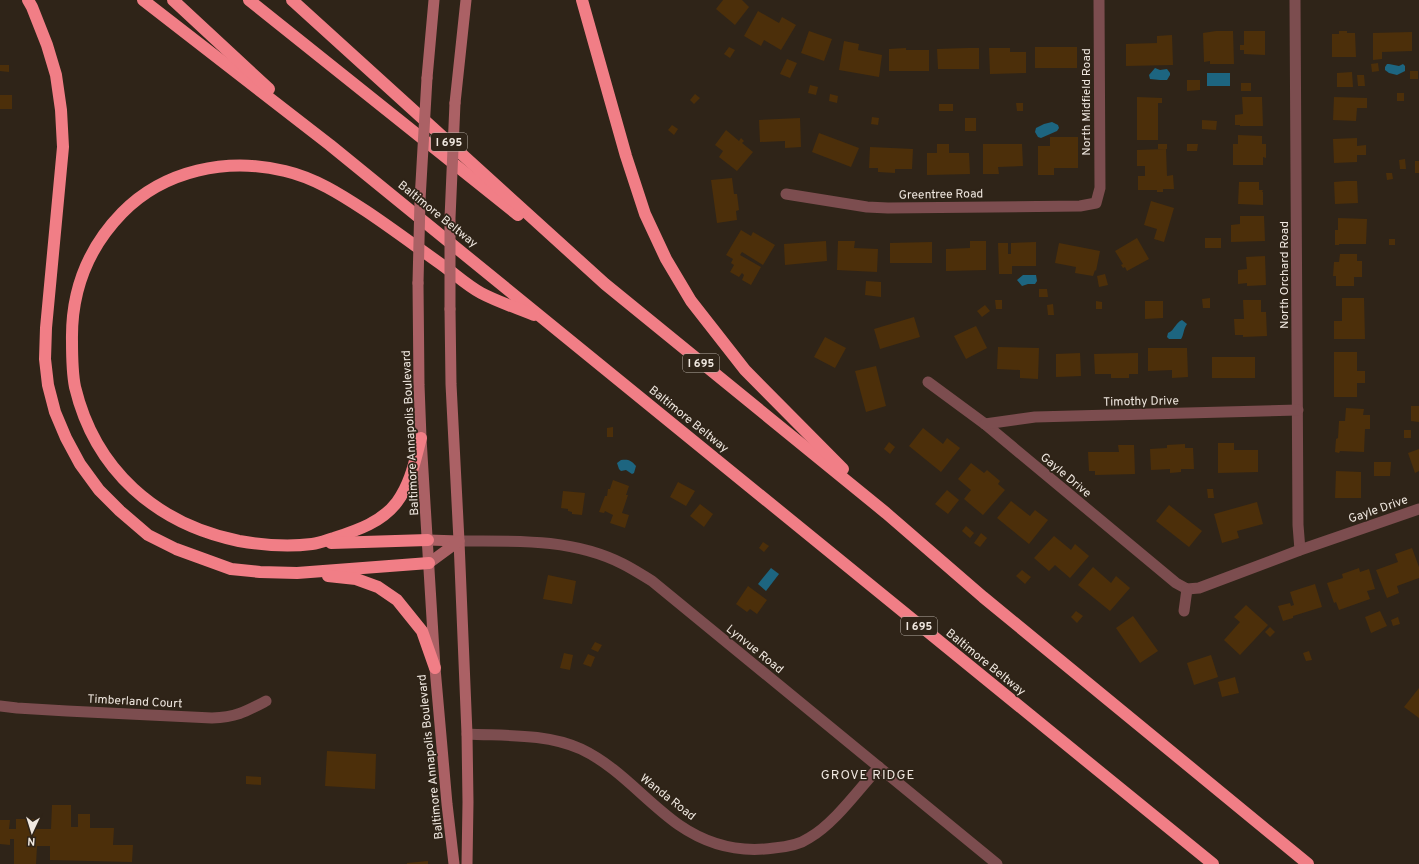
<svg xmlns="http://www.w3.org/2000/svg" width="1419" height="864" viewBox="0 0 1419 864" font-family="Overpass,sans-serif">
	<rect width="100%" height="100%" fill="#2f2418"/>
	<!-- water -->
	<g fill="#1d6580">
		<path d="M1389,64L1399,66L1403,64L1405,66V71L1397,75L1389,73L1385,70V67L1387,64Z"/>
		<path d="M1155,68L1160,70L1167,69L1170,73V75L1167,80H1160L1150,79L1149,75Z"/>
		<rect x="1207" y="73" width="23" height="13"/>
		<path d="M1052,122L1058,125L1059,128L1057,131L1041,138L1038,137L1035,132L1036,128L1044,124Z"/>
		<path d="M1023,275H1036L1037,281L1035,284H1028L1022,286L1017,280Z"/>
		<path d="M1182,320L1187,324C1183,330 1184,335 1181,339H1169L1167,337L1168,333C1175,330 1175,323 1182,320Z"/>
		<path d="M621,460C628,459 631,460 636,466L634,473L632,474L626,470L621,471L619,469L617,463Z"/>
		<path d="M771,568L779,574L766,591L758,584Z"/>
	</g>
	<!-- building -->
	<g fill="#4c2f0a">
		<path d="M723,0H742L749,7L735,25L716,9Z"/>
		<path d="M758,11L779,23L782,17L796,25L781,50L764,40L761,46L744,36Z"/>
		<path d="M809,31L832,39L824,61L801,53Z"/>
		<path d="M1216,31H1233L1234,64H1210V61L1204,62L1203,33Z"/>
		<path d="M1244,31H1265V55L1244,54V50H1240V45H1244Z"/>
		<path d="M1339,31H1347V33H1355L1356,57H1332V34H1339Z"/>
		<path d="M1412,32V51L1382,52V59L1373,60V33Z"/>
		<path d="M1172,35L1173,65L1126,66V44L1157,43V36Z"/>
		<path d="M844,41L859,44L858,50L882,55L879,77L839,70Z"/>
		<path d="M729,47L735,50L730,58L724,54Z"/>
		<rect x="1035" y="47" width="42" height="21"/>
		<path d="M906,48V50H929V71H889V49Z"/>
		<path d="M968,48H979V69H938L937,49Z"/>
		<path d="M989,48H1010V52H1026V73L990,74Z"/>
		<path d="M787,59L797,63L790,78L780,74Z"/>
		<path d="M1378,63L1379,71L1372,72L1371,64Z"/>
		<path d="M0,65H9V72L0,71Z"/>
		<rect x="1410" y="71" width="8" height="8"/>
		<path d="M1352,72L1353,87H1337V73Z"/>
		<path d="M1357,75H1364L1365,86H1358Z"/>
		<path d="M1187,80H1200V90L1187,91Z"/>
		<rect x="1241" y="83" width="10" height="8"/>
		<path d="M810,85L818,87L816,95L808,93Z"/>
		<rect x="1397" y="93" width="7" height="8"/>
		<path d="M695,94L700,98L694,104L690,100Z"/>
		<path d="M830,94L838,96L837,103L829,101Z"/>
		<rect x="0" y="95" width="12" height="14"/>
		<path d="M1137,97L1162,98V103H1158V140H1137Z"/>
		<path d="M1242,97H1262L1263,126H1240V125H1235V115L1243,114Z"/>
		<path d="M1334,97L1367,98V108H1357L1356,121L1333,120Z"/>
		<path d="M1016,103H1023V111H1017Z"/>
		<rect x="939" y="104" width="14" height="7"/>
		<path d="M872,117L879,118L878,125L871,124Z"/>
		<path d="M800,118L801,147L785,148V141L760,142L759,120Z"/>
		<rect x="965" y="118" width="11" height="13"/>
		<path d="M1202,120L1217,121L1216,130L1202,129Z"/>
		<path d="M672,125L678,129L674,135L668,130Z"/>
		<path d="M726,130L739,141L741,138L744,141L742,143L753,152L737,171L719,157L723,151L715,145Z"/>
		<path d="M819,133L859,148L851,167L812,152Z"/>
		<path d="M1238,135L1262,136V144H1266V158L1263,157V165H1233V144H1238Z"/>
		<path d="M1050,137H1078V168H1054V175H1038V146H1050Z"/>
		<path d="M1357,138V146L1366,145V155H1357V162L1334,163L1333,139Z"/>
		<path d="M937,144H949V153H969L970,174L927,175V153H937Z"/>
		<path d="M983,144H1022L1023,166L998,167L999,174H983Z"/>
		<rect x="1158" y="144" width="9" height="5"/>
		<path d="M1187,144H1198L1197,151H1187Z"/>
		<path d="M870,147L913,149L912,169H895V173L878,172V168H869Z"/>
		<path d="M1166,149L1167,176L1173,175L1174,189H1163V192H1157V190H1138V176H1145V166H1137V150Z"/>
		<path d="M1405,159L1406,169H1400L1399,160Z"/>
		<rect x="1415" y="161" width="4" height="12"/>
		<path d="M1386,173H1392L1393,179L1387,180Z"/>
		<path d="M732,178L734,194H737L739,210L736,211L737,220L717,223L711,180Z"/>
		<path d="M1346,181H1357L1358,203L1335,204L1334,182Z"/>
		<path d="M1239,182H1259V190H1263L1262,192H1263V205L1238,204Z"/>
		<path d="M1151,201L1174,208L1164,242L1154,239L1157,229L1144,225Z"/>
		<path d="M1240,216H1264L1265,241L1231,242V225L1240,224Z"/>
		<path d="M1338,218L1367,219L1366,244H1339V245H1335V230H1338Z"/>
		<path d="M741,230L751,236L753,232L775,245L763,265L742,252L740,255L761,267L751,285L742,280L744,275L742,273L739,277L730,272L734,265L731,263L733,259L726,255Z"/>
		<path d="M1137,238L1149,259L1127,271L1125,267L1123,268L1121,265L1123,264L1115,251Z"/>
		<rect x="1205" y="238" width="16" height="10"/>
		<rect x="1389" y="239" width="6" height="6"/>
		<path d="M826,241L827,261L785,265L784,244Z"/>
		<path d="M838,241H855L854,248L878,249L877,272L837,270Z"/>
		<path d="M970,241H986V270L946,271V249L970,248Z"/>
		<path d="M932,242V263H890V243Z"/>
		<path d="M1036,242V266H1012V274H999L998,243H1008V254H1011V243Z"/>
		<path d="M1059,243L1100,251L1096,271L1095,270L1093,276L1075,273L1076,267L1055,263Z"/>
		<path d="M1340,254H1357V261H1362V277H1354V286H1336V276H1333L1334,262H1339Z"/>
		<path d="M1265,256L1266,285L1247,286V283L1238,284V270L1247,269L1246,257Z"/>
		<path d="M1105,274L1108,285L1099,287L1097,276Z"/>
		<path d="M866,281L881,282V297L865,295Z"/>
		<path d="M1039,289H1047L1048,297H1039Z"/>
		<path d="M1210,298V308H1203L1202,299Z"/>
		<path d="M1342,298H1364L1365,339H1334V321H1342Z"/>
		<path d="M995,300H1002V309H996Z"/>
		<path d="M1243,300H1261V312H1266L1267,336L1243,337V335H1235L1234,319H1244Z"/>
		<path d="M1096,301L1102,302V309H1096Z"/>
		<path d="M1145,301H1163V318L1145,319Z"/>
		<path d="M1053,304L1054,315H1048L1047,305Z"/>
		<path d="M985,305L990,311L982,317L977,311Z"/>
		<path d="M914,317L920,337L880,349L874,329Z"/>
		<path d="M976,326L987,348L966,359L954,336Z"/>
		<path d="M825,337L846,348L835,368L814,357Z"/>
		<path d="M998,347L1039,348L1038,379L1020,378V370L997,369Z"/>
		<path d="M1148,348H1187L1188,377L1172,378V370L1148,371Z"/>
		<path d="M1334,352H1357V371H1365V383H1357V397H1334Z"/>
		<path d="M1080,353L1081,376L1056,377V354Z"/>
		<path d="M1138,353V374H1129V378H1111V374H1095L1094,354Z"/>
		<rect x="1212" y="357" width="43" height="21"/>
		<path d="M876,366L886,406L866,412L855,371Z"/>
		<path d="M1411,406H1419V422L1411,421Z"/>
		<path d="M1346,408L1364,409L1363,415H1370V429H1365L1364,452L1340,451L1339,453L1335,452L1336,439L1338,438L1339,421H1345Z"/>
		<path d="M613,427V437H607V428Z"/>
		<path d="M923,428L943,444L947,438L960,448L941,472L909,446Z"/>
		<rect x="1404" y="430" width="7" height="8"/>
		<path d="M889,442L895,447L890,454L884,449Z"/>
		<path d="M1218,443H1234V450H1258V472L1218,473Z"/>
		<path d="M1185,444V448H1193L1194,469H1181V472L1170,473V469L1151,470L1150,449L1167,448V445Z"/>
		<path d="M1118,445H1134L1135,474L1095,475V471H1089L1088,452H1119Z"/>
		<path d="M1419,449V471L1415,473L1408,453Z"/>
		<path d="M1374,462H1391L1390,476H1374Z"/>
		<path d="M971,463L984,473L987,470L1000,481L998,484L1005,490L983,515L964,499L971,490L958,479Z"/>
		<path d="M1336,471L1361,472V498H1335Z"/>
		<path d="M613,480L629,486L626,495H628L622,513L629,515L625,528L610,523L613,515L605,511L604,513L599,512L605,496H607L608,489H610Z"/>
		<path d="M678,482L695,491L686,506L670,497Z"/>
		<path d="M1207,489H1213L1214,498H1208Z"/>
		<path d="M947,490L959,500L948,514L935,504Z"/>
		<path d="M563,491L585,493L582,515L572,514V512L568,511V509L561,508Z"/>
		<path d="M1011,501L1030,516L1035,510L1048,520L1029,544L997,518Z"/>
		<path d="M1257,502L1263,524L1237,531L1239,538L1222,543L1214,514Z"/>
		<path d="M700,504L713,514L704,527L690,516Z"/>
		<path d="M1169,505L1202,531L1189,547L1156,521Z"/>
		<path d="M966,526L974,533L970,538L962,531Z"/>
		<path d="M981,533L987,538L980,547L974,543Z"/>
		<path d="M1054,536L1071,550L1075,544L1089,556L1070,578L1055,565L1049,571L1034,558Z"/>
		<path d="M763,542L769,546L764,552L759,548Z"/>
		<path d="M1412,548L1419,567V578L1397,586L1399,593L1387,598L1376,570L1398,562L1395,554Z"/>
		<path d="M1093,567L1111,583L1116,576L1130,588L1110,611L1078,585Z"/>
		<path d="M1359,568L1360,572L1369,569L1375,589L1367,591L1370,599L1339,610L1336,602L1334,603L1327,583L1343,578L1342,574Z"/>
		<path d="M1022,570L1031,577L1025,584L1016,576Z"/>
		<path d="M548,575L576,581L572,604L543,599Z"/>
		<path d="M1315,584L1322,607L1293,616V618L1283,621L1278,606L1290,603L1291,606L1294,605L1290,592Z"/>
		<path d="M748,586L767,600L757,614L750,609L747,612L736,604Z"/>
		<path d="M1246,605L1268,625L1240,655L1224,640L1240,622L1234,617Z"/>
		<path d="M1076,611L1083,616L1077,623L1071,617Z"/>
		<path d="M1380,611L1387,626L1371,633L1365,617Z"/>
		<path d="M1133,616L1158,651L1140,663L1116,628Z"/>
		<path d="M1398,617L1400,624L1393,626L1391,620Z"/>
		<path d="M1270,627L1275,632L1270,637L1265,632Z"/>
		<path d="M595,642L602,645L598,652L591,649Z"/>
		<path d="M1309,651L1312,660L1306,661L1303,653Z"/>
		<path d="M564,653L573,655L570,670L560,668Z"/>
		<path d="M588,654L595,657L591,667L583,664Z"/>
		<path d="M1211,655L1218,677L1194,685L1187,663Z"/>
		<path d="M1235,677L1239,693L1222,697L1218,682Z"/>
		<path d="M1419,688V718L1404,707Z"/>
		<path d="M327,751L376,754L375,789L325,786Z"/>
		<path d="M246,776L261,777V785L246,784Z"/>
		<path d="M52,805H71V827H78V814H90V828H114L113,845H133L132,862L50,860V846H37L36,864H14V839H10V845L0,844V820H10L9,829H16V819H37L36,829H51Z"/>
		<path d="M428,861V864H407V863Z"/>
	</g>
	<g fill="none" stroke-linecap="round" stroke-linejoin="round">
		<!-- minor -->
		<g stroke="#7c4d4f" stroke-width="11">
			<path d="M1295,0L1298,525L1300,550"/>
			<path d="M786,194L867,207L888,208L1080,206L1096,203L1100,188L1099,0"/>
			<path d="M928,382L985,424L1176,583L1187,589L1199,588L1300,550L1419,509"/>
			<path d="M985,424L1035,417L1298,410"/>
			<path d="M459,541C514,541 572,538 623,564C633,569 642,575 652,581L997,864"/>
			<path d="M1184,611L1187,589"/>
			<path d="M0,706L17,708L67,711L212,718C236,717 245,712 266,701"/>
			<path d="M467,734C504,736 546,733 581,749C619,767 645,801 679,825C708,845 739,853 774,848C786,847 799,845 809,838C834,824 859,789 879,767"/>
		</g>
		<!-- secondary -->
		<g stroke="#ab6165" stroke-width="11">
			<path d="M427,78L434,0"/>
			<path d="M455,103L466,0"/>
			<path d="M418,283L419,385L421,438L435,668L447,804L454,864"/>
			<path d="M450,309L451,384L459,541L467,734L468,802L467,864"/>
			<path d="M428,540L459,541"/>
			<path d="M429,563L459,541"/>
		</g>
		<!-- motorway -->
		<g stroke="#f17e86" stroke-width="12">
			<path d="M28,0L32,7L47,45L56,75L61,110L63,147L46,328L45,359L48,385L55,412L66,438L80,464L99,490L120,511L148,535L176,549L231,569L260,572L297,573L429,563"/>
			<path d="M143,0L330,145L1213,864"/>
			<path d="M173,0L269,89"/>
			<path d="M249,0L518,215"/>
			<path d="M292,0L605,284L886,513L983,597L1308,864"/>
			<path d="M582,0L626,156L645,214L666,259L691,301L745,370L843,469"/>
			<path d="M421,438C415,460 411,483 397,502C382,522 358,530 334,538C327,540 320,543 312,544C289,547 262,545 239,541C156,524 95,470 75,387C72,372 72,356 72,341C71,291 87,249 122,213C164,170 227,157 285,171C315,178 340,194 366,211C393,229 418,248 445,267C456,275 468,286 481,293C498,302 517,308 534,315"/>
			<path d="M331,543L428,540"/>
			<path d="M328,576L356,579L378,587L397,600L422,631L435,668"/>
		</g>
		<!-- secondary-bridge -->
		<g stroke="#ab6165" stroke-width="11">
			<path d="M418,283L420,200L427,78"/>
			<path d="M450,309V218L455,103"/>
		</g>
	</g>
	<g text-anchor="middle" stroke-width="3.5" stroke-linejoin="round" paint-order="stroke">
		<!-- shield labels -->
		<g fill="#2f2418" stroke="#b6ada4" stroke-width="1">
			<rect x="431" y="133" width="36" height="18" rx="3"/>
			<rect x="683" y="354" width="36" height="18" rx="3"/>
			<rect x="901" y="617" width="36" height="18" rx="3"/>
		</g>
		<g font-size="11" font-weight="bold" fill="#f0e8e0">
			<text x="449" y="146">I 695</text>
			<text x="701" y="367">I 695</text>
			<text x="919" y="630">I 695</text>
		</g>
		<!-- street labels -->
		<g font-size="12" fill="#f0e8e0" stroke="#2f2418">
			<text transform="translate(1086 102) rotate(-90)" y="4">North Midfield Road</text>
			<text transform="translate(941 194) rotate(-1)" y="4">Greentree Road</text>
			<text transform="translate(438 214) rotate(39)" y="4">Baltimore Beltway</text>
			<text transform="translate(1284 275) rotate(-90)" y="4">North Orchard Road</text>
			<text transform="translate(1141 401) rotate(-1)" y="4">Timothy Drive</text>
			<text transform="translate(689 419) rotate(39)" y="4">Baltimore Beltway</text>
			<text transform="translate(410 433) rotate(-93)" y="4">Baltimore Annapolis Boulevard</text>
			<text transform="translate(1066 475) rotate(40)" y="4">Gayle Drive</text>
			<text transform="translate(1378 509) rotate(-19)" y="4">Gayle Drive</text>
			<text transform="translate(755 649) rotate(39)" y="4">Lynvue Road</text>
			<text transform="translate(986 662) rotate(39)" y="4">Baltimore Beltway</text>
			<text transform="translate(135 701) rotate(3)" y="4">Timberland Court</text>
			<text transform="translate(430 757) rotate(-96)" y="4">Baltimore Annapolis Boulevard</text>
			<text transform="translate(668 797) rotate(38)" y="4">Wanda Road</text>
		</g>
		<!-- neighbourhood labels -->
		<g font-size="13" letter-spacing="1" fill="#f0e8e0" stroke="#2f2418">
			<text x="868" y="779">GROVE RIDGE</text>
		</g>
	</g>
	<!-- north arrow -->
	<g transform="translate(32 832) rotate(184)" stroke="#2f2418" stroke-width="3" paint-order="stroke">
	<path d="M0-3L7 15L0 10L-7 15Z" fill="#f0e8e0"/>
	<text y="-6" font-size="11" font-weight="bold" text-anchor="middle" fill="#f0e8e0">N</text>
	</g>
</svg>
